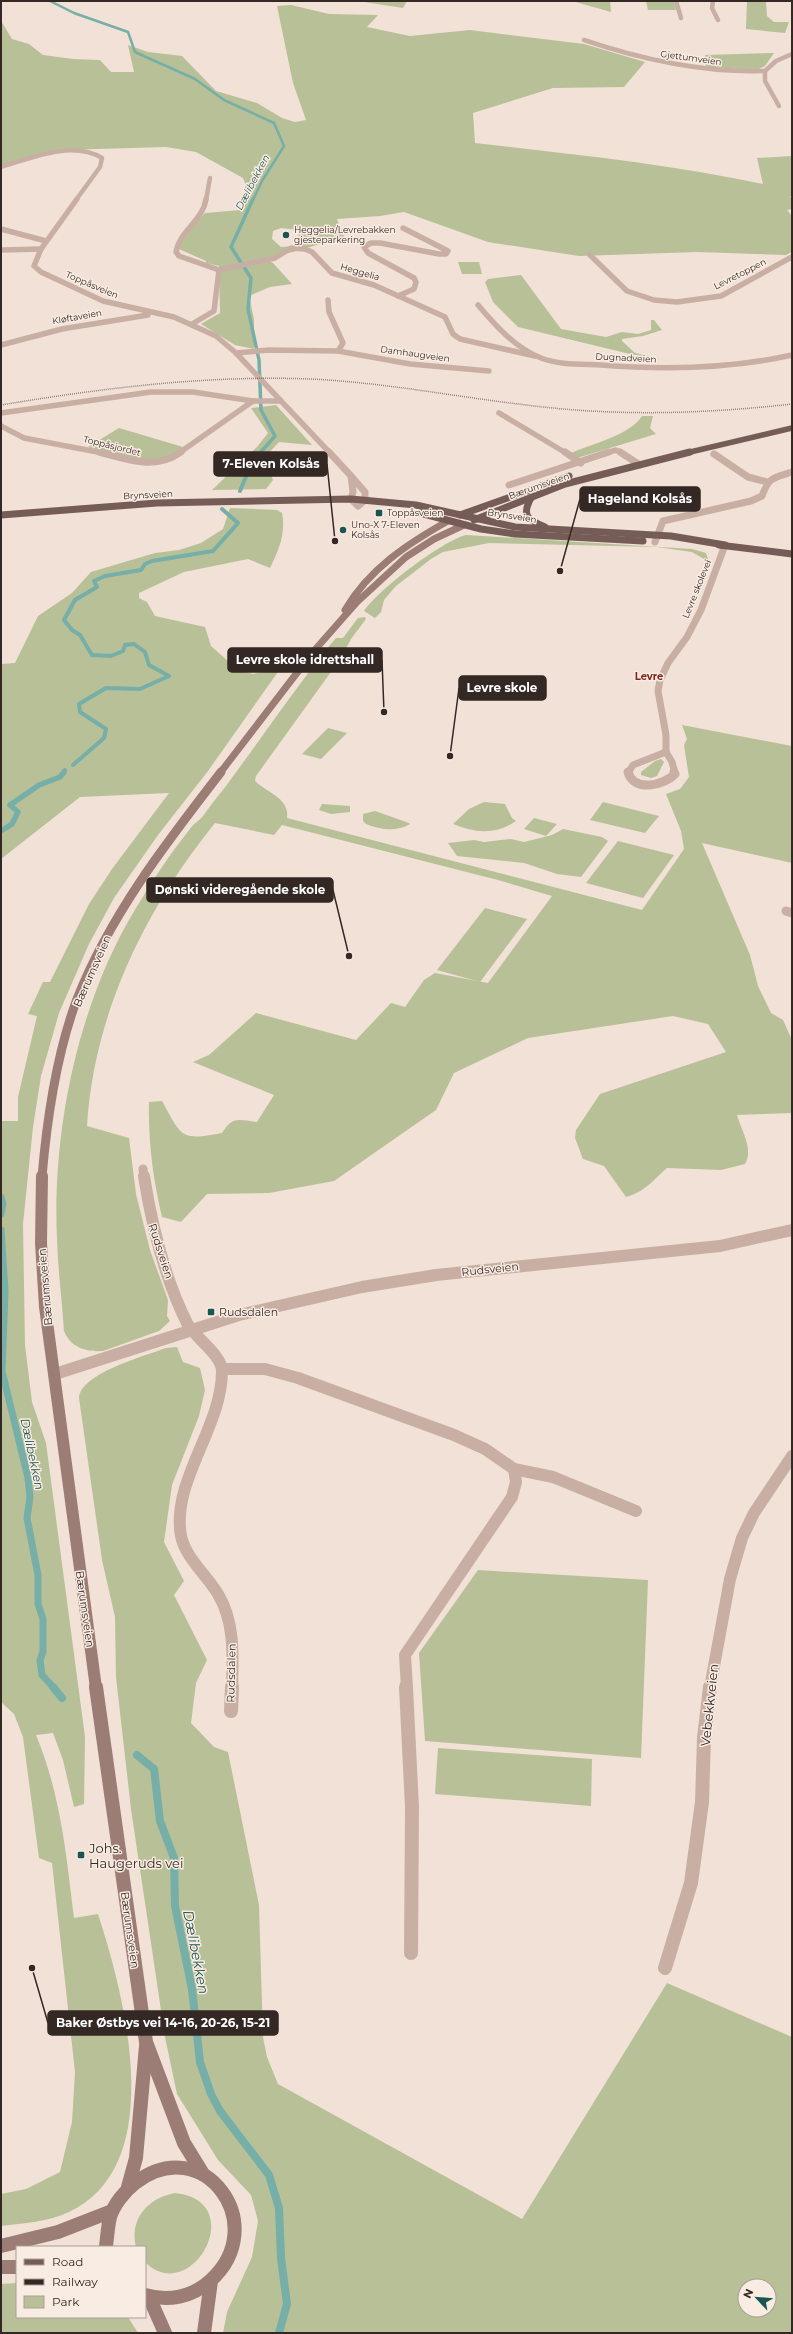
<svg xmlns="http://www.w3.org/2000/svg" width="793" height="2334" viewBox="0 0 793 2334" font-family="Montserrat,sans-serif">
	<rect width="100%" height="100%" fill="#f1e1d7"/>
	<!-- green -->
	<g fill="#b8c097" fill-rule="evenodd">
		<path d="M358,1H407L403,8Z"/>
		<path d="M572,1H610L611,12Z"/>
		<path d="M646,1L674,2L676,10H648Z"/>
		<path d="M747,1H766L767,16L774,22H789L785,33L746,29Z"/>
		<path d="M291,5L329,14L378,15L367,27L410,36L470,30L584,44L645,62L624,87L553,88L473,113L475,143C572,154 668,164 763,184L757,158L792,156V196H790L792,200V209L787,210L792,216V252L786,255L697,252L579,256L488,242L404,212L380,216L337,219L344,237L293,252L264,258L273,263L292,284L270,287L249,296L254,319V349L235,345L201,324L220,313L219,266L206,263V261L179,249V242L205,213L241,210L250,196L243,178L196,152L166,147L62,150L1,165V21L12,39L29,44L43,55L73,59L100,60L111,72H134L128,45L148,52L182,56L216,91L257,103L282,118L295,122L306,120L293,83L277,6ZM281,228L299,230L298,246L281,247L272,239L273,231Z"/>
		<path d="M774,53L765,66L757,70L706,67L705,55Z"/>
		<path d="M458,262H479L482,274H462Z"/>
		<path d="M521,275L561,329L606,337L622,332L638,334L651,330V320H654L662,330L643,336L622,339V341L635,353L660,359L630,354L518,327L493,302L485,282L488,279Z"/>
		<path d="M276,405L312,445L279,442L265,457L273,480L266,489L212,490L257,447L268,433L251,408Z"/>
		<path d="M642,416H653L650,428L656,434L577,458L571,453C592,444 630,435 642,416Z"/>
		<path d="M119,428L183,447C153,471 121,455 88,447Z"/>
		<path d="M230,508L277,510L282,513C286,533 279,550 270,568L248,559L184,572L139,593V598L147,602L155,616L205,627L211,646L238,670L253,674L280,669L208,771L158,835L114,898L89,944L59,1013L41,1076L33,1127L23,1224L25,1345L32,1402L46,1443L85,1737L84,1804L74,1807L63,1760L53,1733L36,1735C61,1796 66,1853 74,1918L98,1914C124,1994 170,2165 69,2212C49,2222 23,2223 1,2226V2194L26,2189L60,2172L72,2122L75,2072L52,1863L39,1858L23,1737L14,1714L1,1702V1121H18V1097L37,1016L28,1014L43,982H50L89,904L112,869L169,793L80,797L1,859V664L15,663L38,616L72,593L91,572L155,553L179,550L201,543L223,529Z"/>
		<path d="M466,535L692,549L706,553L709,562L692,552L657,547L489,543L443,552L431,559L396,586L384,600L381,612L375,618L364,611C378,590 442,541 466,535Z"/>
		<path d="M365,617L366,619L351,639L341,658L256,776L255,781C267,793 290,798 287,818L642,910L684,849L681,831L666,794L680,789L689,777L684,745L687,739L682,725L792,746V863L702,843L750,955L758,986L771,1013L783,1020L792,1040V1113L737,1115C741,1130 754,1149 745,1164L721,1170L667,1168C653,1180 645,1192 626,1197L604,1166L583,1159L575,1138L576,1130L600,1094L726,1052L708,1024L673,1016L528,1038L454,1073L436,1110L334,1181L269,1193L207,1194L181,1222L162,1217C153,1179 148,1140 149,1102L162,1101C182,1137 180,1141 222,1133C233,1116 238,1120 257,1122L274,1095L193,1062L209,1055L256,1013L356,1040L391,1003L405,1007L424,980L435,973L488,983L552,896L498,880L282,825L274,835L215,823C145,910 94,1013 87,1126L129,1138L136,1194L150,1250L168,1300L167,1316L170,1321L159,1331L103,1351C86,1352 71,1348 64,1331C62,1301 58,1270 57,1240C52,1129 78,1003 136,908C152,881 170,854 190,829C193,824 199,821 203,816C210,806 218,796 226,786C259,741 291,695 325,651L336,638H343L358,618Z"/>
		<path d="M328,728L347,733L321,759L302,754Z"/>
		<path d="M661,759L664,762L657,776L651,778L641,775V772L655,761Z"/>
		<path d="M484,802L505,804L512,818L516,821C496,835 475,833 453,824L469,809Z"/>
		<path d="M603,802L659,816L645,833L590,820Z"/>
		<path d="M322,804L350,806V812L331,814L319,810Z"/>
		<path d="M375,811L409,823L410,824C396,832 381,830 366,824L363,821V814Z"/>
		<path d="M534,818L557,824L546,836L524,829Z"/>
		<path d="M563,829L602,837L608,841L581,877L557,874L524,863L457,856L448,843L474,840L484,842L511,839L524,842L552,835Z"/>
		<path d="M618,841L674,855L643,898L586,883Z"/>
		<path d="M485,908L527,919L480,982L437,970Z"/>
		<path d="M177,1347L183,1362L200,1368L205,1390L199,1416L172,1485L164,1542L184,1581L174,1595L207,1660L196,1683L191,1723L214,1747L228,1752L259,1905L263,2037L267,2057L278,2084L522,2219L667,1983L792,2037V2333H223L227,2312L252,2257L258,2221L251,2195L218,2160L177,2094L165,2037L131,1809L116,1677L115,1617L102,1560L79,1398C81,1373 145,1356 166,1348ZM745,2286H769V2310H745Z"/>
		<path d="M478,1570L648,1580L641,1758L425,1741L419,1653Z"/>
		<path d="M438,1748L592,1759L591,1806L435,1794Z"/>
		<path d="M175,2193C251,2201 191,2308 145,2262V2247H136C129,2219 148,2198 175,2193Z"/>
		<path d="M17,2283V2317H128L138,2333H1V2284Z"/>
	</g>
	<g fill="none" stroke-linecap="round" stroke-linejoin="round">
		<!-- stream-far5 -->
		<path stroke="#76aea8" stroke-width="2.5" d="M50,1L74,13L128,32L135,52L195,79L224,100L274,123L284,146L262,181L253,200"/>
		<!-- stream-far4 -->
		<path stroke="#76aea8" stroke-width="3.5" d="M253,199L231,247L251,278L248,309L259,360L261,410L275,436L260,453"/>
		<!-- stream-far3 -->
		<g stroke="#76aea8" stroke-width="4">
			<path d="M240,491L252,462L261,452"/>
			<path d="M73,765L104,738L106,729L80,712L79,704L106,688L140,689L169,676L149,665L145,652L134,644L125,645L123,651L111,656L92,655L80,635L72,630L64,620L75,600L97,587L94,581L105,576L141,570L145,564L152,561L213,551L238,523L222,509"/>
			<path d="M63,773L65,770"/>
		</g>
		<!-- stream-far2 -->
		<path stroke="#76aea8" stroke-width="5.5" d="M1,831L12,824L18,812L10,805L39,785L60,777L64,772"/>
		<!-- stream-far1 -->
		<g stroke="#76aea8" stroke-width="7">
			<path d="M1,1197L3,1204L1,1214"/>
			<path d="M1,1230L5,1291L2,1371L28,1478L30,1497L27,1518L38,1575V1604L43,1619V1652L40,1660L42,1675L54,1688"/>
		</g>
		<!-- stream -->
		<g stroke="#76aea8" stroke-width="8">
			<path d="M53,1687L62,1698"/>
			<path d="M137,1755L154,1769L160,1821L174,1858L175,1906L192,1989L200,2062L211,2094L220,2111L269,2175L279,2208L281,2258L287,2304L279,2333"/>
		</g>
		<!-- minor-far5 -->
		<g stroke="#c9afa3" stroke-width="4.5">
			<path d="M676,1L681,18"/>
			<path d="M713,1L712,8L718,20"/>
			<path d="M584,40C643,60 702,73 765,71L776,61L792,54"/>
			<path d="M765,71V81L779,106"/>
			<path d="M1,167C31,158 72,140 102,158L100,167L76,200"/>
			<path d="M206,200L210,178"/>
		</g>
		<!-- minor-far4 -->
		<g stroke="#c9afa3" stroke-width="5.5">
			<path d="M77,199L41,249L34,266L41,272L103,301L174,317L216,336L236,353L330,453"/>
			<path d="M206,199C203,221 179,231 176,252L179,256L219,270"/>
			<path d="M1,229L46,241"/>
			<path d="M1,250L41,249"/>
			<path d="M590,255L627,291L654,300L677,302L721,296L792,257"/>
			<path d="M398,296L414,289L416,282L414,278L368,253L364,247L371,243H380L439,254H446L448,251L403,228"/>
			<path d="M328,300L329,312L343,343L338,351"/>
			<path d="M478,305C495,325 515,348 541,358C559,365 581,364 601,365C665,370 729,369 792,355"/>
			<path d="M192,324L214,311L219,270L275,258L291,248L305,249L312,252L332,273L374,285L445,317L453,334L460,339L535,356"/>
			<path d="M1,345L62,329L148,315"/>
			<path d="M236,353L269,350L338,351L410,364L489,371"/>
			<path d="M1,413L151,392H193L253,401H281"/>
			<path d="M499,413L566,453"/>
			<path d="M1,426L24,438L103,453"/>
			<path d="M179,453L253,401"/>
			<path d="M606,453L616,450L621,453"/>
		</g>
		<!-- minor-far3 -->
		<g stroke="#c9afa3" stroke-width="7">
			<path d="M99,452C126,459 155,471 181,452"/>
			<path d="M329,452L351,476"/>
			<path d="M565,452L581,463"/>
			<path d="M620,452L640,465"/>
			<path d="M714,454L748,477L767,482"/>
			<path d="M351,476L365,492V500L358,506L351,499L353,492Z"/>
			<path d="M509,485L609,452"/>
			<path d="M655,542L663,521L751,501L762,496C769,477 773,478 792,472"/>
			<path d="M666,752L672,762L675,773"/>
			<path d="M666,752V735L658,691L660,680L668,663L687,637L701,610L725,545"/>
			<path d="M628,773L633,765L666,752"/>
		</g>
		<!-- minor-far2 -->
		<g stroke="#c9afa3" stroke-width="9">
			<path d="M628,772C634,793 664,785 675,774L674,772"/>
			<path d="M786,911L792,913"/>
			<path d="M143,1169L144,1177"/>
		</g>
		<!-- minor-far1 -->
		<g stroke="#c9afa3" stroke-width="12">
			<path d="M144,1176C152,1227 164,1277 187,1323C195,1338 222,1355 222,1371C222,1428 171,1481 181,1536C186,1559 207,1575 218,1594C235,1622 233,1657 232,1688"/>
			<path d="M222,1369H265L298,1378L454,1435L485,1449L514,1469L553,1477L636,1511"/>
			<path d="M407,1688L405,1655L512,1497L516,1482L514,1469"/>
			<path d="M710,1688L730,1579L742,1538L754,1513L792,1456"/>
		</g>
		<!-- minor -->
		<g stroke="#c9afa3" stroke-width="14">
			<path d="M406,1687L412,1807L411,1953"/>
			<path d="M231,1711L232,1687"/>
			<path d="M665,1968L691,1883L702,1802L704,1738L710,1687"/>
		</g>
		<!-- tertiary -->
		<path stroke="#c9afa3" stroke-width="12" d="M55,1374L239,1315L362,1287L436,1275L720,1246L792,1230"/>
		<!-- secondary-far3 -->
		<g stroke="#9c7d75" stroke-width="7">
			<path d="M345,610C369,569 407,544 448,521"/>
			<path d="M220,773L313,652L357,602L406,557L434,539L464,525"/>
		</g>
		<!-- secondary-far2 -->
		<path stroke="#9c7d75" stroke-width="9" d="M42,1177C47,1118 56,1055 77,999C110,915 166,843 221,772"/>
		<!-- secondary-far1 -->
		<path stroke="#9c7d75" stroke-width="12" d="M42,1176L41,1243L45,1307L96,1688"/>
		<!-- secondary -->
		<g stroke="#9c7d75" stroke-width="14">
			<path d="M96,1687L146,2042L184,2143L203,2174"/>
			<path d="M128,2187L136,2158L146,2046"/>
			<path d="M1,2246L58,2232L112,2211"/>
			<path d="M106,2247C107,2237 108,2226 110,2217C114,2204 125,2191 135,2183C203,2130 273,2225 210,2281C192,2297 168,2302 145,2295"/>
			<path d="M1,2267H17"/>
			<path d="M149,2297L165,2333"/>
			<path d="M204,2333L211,2281"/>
		</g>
		<!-- primary-far1 -->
		<path stroke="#765c56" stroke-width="5.5" d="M686,453L792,428"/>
		<!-- primary -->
		<g stroke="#765c56" stroke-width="7">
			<path d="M531,498C521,516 528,520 545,527"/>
			<path d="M420,513L481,529L515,534L643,541"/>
			<path d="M1,515L157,503L351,499L416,505L515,527L671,536L725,545"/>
			<path d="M460,515L569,476"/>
			<path d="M474,520L565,484L690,452"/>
			<path d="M719,545L792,554"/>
		</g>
		<!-- rail -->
		<path stroke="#342825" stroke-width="1.5" stroke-dasharray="0.5 1.5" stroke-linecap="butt" d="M1,405C103,388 207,375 311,379C392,383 472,400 553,408C633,416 712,413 792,404"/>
	</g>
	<!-- markers -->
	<g fill="#1b5551" stroke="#f9ece3" stroke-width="1.5">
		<circle cx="286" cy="235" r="4"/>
		<rect x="375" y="509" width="8" height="8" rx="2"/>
		<circle cx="343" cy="530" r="4"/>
		<rect x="207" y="1308" width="8" height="8" rx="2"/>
		<rect x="77" y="1851" width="8" height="8" rx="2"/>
	</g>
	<g text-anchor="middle" stroke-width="3" stroke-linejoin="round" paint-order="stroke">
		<!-- far-street labels -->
		<g font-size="9" fill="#342825" stroke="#f9ece3">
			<text transform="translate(691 58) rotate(8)" y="3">Gjettumveien</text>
			<text transform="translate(360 272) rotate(16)" y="3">Heggelia</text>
			<text transform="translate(740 274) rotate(-27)" y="3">Levretoppen</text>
			<text transform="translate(92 285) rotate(23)" y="3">Toppåsveien</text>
			<text transform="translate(77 317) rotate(-10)" y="3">Kløftaveien</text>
			<text transform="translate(415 354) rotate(8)" y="3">Damhaugveien</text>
			<text transform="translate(626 358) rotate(3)" y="3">Dugnadveien</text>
			<text transform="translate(112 446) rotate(14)" y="3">Toppåsjordet</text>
			<text transform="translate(539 486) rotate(-19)" y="3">Bærumsveien</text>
			<text transform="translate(148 495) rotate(-3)" y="3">Brynsveien</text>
			<text transform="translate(512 516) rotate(9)" y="3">Brynsveien</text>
			<text transform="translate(697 589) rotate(-68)" y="3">Levre skolevei</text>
		</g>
		<!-- far-poi labels -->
		<g font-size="9" fill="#342825" stroke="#f9ece3" text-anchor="start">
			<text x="294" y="233">Heggelia/Levrebakken<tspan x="294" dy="10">gjesteparkering</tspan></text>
			<text x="387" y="516">Toppåsveien</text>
			<text x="351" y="528">Uno-X 7-Eleven<tspan x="351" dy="10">Kolsås</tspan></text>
		</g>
		<!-- far-water labels -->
		<g font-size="10" font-style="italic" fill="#1b5551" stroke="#f9ece3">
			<text transform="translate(252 182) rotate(-62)" y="4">Dælibekken</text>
		</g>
		<!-- far-neighbourhood labels -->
		<g font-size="10" font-weight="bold" fill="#83271e" stroke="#f9ece3">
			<text x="649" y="680">Levre</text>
		</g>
		<!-- street labels -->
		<g font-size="11" fill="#342825" stroke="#f9ece3">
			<text transform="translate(92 971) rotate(-66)" y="4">Bærumsveien</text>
			<text transform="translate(161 1251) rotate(72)" y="4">Rudsveien</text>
			<text transform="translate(490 1269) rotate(-6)" y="4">Rudsveien</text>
			<text transform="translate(45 1287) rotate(-95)" y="4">Bærumsveien</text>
			<text transform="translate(85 1609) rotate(82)" y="4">Bærumsveien</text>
			<text transform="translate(231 1673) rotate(-89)" y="4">Rudsdalen</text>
			<text transform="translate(130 1930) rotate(82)" y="4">Bærumsveien</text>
		</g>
		<!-- poi labels -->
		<g font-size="11" fill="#342825" stroke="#f9ece3" text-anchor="start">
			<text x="219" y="1316">Rudsdalen</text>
		</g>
		<!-- water labels -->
		<g font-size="12" font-style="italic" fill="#1b5551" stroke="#f9ece3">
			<text transform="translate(32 1454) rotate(78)" y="4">Dælibekken</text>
		</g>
		<!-- near-street labels -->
		<g font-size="13" fill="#342825" stroke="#f9ece3">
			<text transform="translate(709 1705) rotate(-84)" y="5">Vebekkveien</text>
		</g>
		<!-- near-poi labels -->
		<g font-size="13" fill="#342825" stroke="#f9ece3" text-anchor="start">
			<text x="89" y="1853">Johs.<tspan x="89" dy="15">Haugeruds vei</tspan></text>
		</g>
		<!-- near-water labels -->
		<g font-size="14" font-style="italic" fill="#1b5551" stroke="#f9ece3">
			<text transform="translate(196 1952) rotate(79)" y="5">Dælibekken</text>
		</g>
	</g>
	<!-- callouts -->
	<path fill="none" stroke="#342825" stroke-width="1.5" d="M335 541L327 464M560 571L580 499M384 712L382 660M450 756L459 688M349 956L333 890M32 1968L48 2023"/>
	<g fill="#342825" stroke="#f9ece3" stroke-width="1.5">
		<circle cx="335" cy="541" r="4"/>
		<circle cx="560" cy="571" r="4"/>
		<circle cx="384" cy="712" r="4"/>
		<circle cx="450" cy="756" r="4"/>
		<circle cx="349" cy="956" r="4"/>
		<circle cx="32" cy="1968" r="4"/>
	</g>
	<g fill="#342825" stroke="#342825" stroke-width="1.5">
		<rect x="214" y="452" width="113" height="24" rx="4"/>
		<rect x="580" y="487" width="120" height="24" rx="4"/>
		<rect x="228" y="648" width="154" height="24" rx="4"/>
		<rect x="459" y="676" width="87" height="24" rx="4"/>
		<rect x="147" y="878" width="186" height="24" rx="4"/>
		<rect x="48" y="2011" width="230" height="24" rx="4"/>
	</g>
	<g font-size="12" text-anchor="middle" font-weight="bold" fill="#fff">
		<text x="271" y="468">7-Eleven Kolsås</text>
		<text x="640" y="503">Hageland Kolsås</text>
		<text x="305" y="664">Levre skole idrettshall</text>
		<text x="502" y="692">Levre skole</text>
		<text x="240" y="894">Dønski videregående skole</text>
		<text x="163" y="2027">Baker Østbys vei 14-16, 20-26, 15-21</text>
	</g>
	<!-- border -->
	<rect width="793" height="2334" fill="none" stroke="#342825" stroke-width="4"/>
	<!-- legend -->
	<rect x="16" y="2246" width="130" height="72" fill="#f9ece3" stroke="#aa9e97"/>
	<rect x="24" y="2259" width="20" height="6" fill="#765c56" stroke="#aa9e97"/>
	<text x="52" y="2266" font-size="12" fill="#342825">Road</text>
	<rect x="24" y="2279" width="20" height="6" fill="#342825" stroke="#aa9e97"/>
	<text x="52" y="2286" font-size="12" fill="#342825">Railway</text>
	<rect x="24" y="2296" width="20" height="12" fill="#b8c097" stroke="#aa9e97"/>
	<text x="52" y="2306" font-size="12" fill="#342825">Park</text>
	<!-- north arrow -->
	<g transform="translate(757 2298) rotate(296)"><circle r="19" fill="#f9ece3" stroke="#aa9e97"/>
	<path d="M0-3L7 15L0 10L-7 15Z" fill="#1b5551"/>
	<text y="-6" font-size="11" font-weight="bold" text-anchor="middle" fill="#342825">N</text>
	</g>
</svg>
